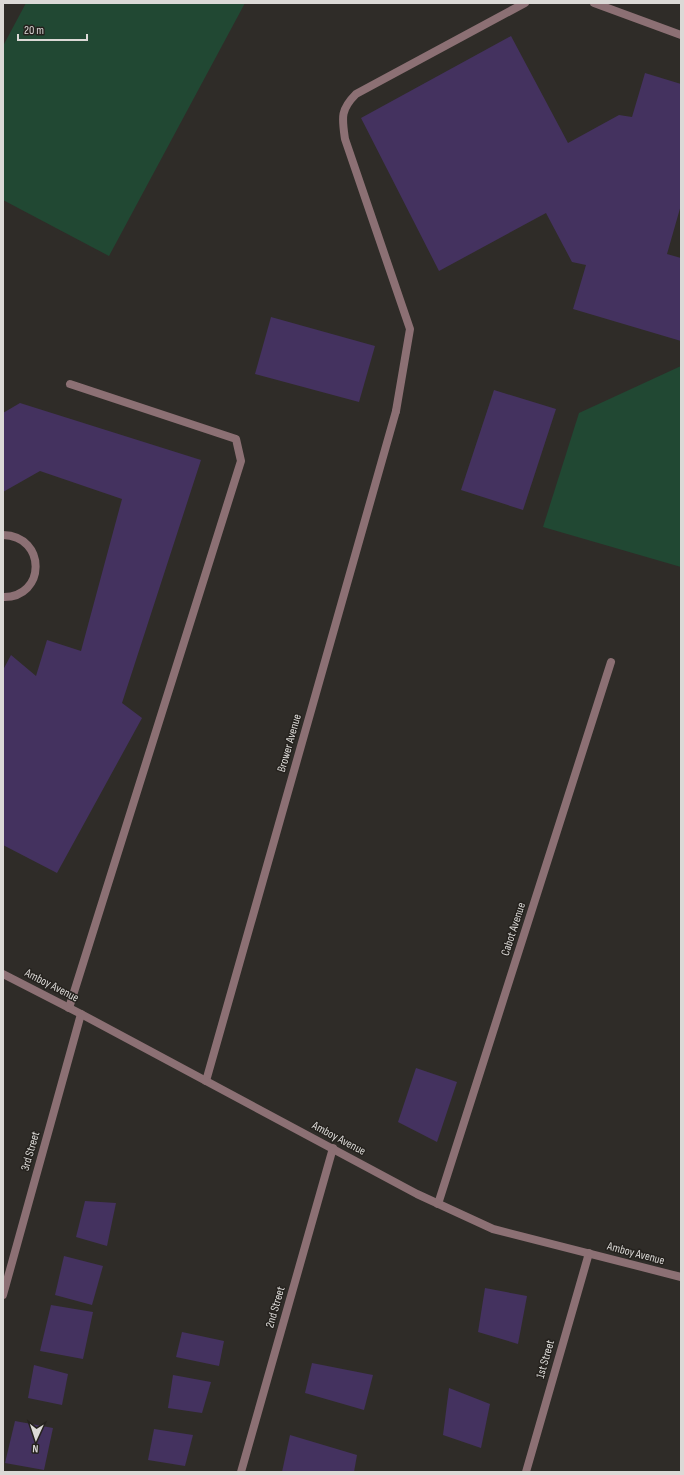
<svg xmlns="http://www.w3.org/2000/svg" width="684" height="1475" viewBox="0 0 684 1475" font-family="'Sofia Sans Condensed',sans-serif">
	<rect width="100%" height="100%" fill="#2f2c28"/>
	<!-- green -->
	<g fill="#214833">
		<path d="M26,3H245L109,256L3,200V46Z"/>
		<path d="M681,366V567L543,527L579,413Z"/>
	</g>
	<!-- building -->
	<g fill="#44325f">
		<path d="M511,36L568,143L619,115L632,117L645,73L681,84V205L667,254L681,258V341L573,309L586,265L572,262L546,213L439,271L361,118Z"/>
		<path d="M271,317L375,346L359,402L255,374Z"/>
		<path d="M494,390L556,409L523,510L461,490Z"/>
		<path d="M20,403L201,460L122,703L142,718L57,873L3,845V670L11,655L36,676L47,640L81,651L122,499L40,471L3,492V413Z"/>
		<path d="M416,1068L457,1082L437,1142L398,1122Z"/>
		<path d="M85,1201L116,1203L107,1246L76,1237Z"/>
		<path d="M64,1256L103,1266L92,1305L55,1295Z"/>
		<path d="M485,1288L527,1296L518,1344L478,1332Z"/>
		<path d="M51,1305L93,1312L83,1359L40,1351Z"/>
		<path d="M182,1332L224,1341L219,1366L176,1357Z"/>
		<path d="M312,1363L373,1375L364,1410L305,1393Z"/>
		<path d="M34,1365L68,1374L62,1405L28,1398Z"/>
		<path d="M173,1375L211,1382L202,1413L168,1408Z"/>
		<path d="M449,1388L490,1404L481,1448L443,1435Z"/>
		<path d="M15,1421L53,1428L44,1470L5,1463Z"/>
		<path d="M154,1429L193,1435L185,1466L148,1460Z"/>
		<path d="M290,1435L357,1455L354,1472H282Z"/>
	</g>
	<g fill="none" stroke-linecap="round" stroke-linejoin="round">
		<!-- service -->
		<g stroke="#8c7074" stroke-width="8">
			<path d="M594,3L681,35"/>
			<path d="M396,411L410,329L345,139C342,118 340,110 356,94L525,3"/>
			<path d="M3,535C47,536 46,598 3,597"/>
			<path d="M69,1008L241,461L236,439L70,384"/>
		</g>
		<!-- minor -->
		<g stroke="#8c7074" stroke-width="8">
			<path d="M206,1081L396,411"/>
			<path d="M438,1204L611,662"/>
			<path d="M3,1295L81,1014"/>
			<path d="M241,1472L333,1148"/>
			<path d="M526,1472L589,1253"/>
		</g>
		<!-- tertiary -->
		<path stroke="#8c7074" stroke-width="8" d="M3,974L81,1014L417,1194L493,1229L681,1277"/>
	</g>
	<g text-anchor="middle" stroke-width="3" stroke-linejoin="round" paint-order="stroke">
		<!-- street labels -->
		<g font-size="12" fill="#dbd9d6" stroke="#25221e">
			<text transform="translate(289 743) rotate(-74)" y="4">Brower Avenue</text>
			<text transform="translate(513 929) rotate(-72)" y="4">Cabot Avenue</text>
			<text transform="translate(52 985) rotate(27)" y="4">Amboy Avenue</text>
			<text transform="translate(339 1138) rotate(28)" y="4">Amboy Avenue</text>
			<text transform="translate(30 1151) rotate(-74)" y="4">3rd Street</text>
			<text transform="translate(636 1253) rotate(15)" y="4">Amboy Avenue</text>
			<text transform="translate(275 1307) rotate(-74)" y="4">2nd Street</text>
			<text transform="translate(545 1359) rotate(-74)" y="4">1st Street</text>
		</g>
	</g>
	<!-- border -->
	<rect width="684" height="1475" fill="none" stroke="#dbd9d6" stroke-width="8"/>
	<!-- north arrow -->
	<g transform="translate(36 1439) rotate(183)" stroke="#25221e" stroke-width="3" paint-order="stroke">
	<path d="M0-3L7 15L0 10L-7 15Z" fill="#dbd9d6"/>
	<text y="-6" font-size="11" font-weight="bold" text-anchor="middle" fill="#dbd9d6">N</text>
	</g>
	<!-- scale -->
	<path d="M18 34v6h69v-6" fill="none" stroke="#dbd9d6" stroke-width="2"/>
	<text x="24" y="34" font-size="12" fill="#dbd9d6" stroke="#25221e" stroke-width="3" paint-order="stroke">20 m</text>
</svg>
